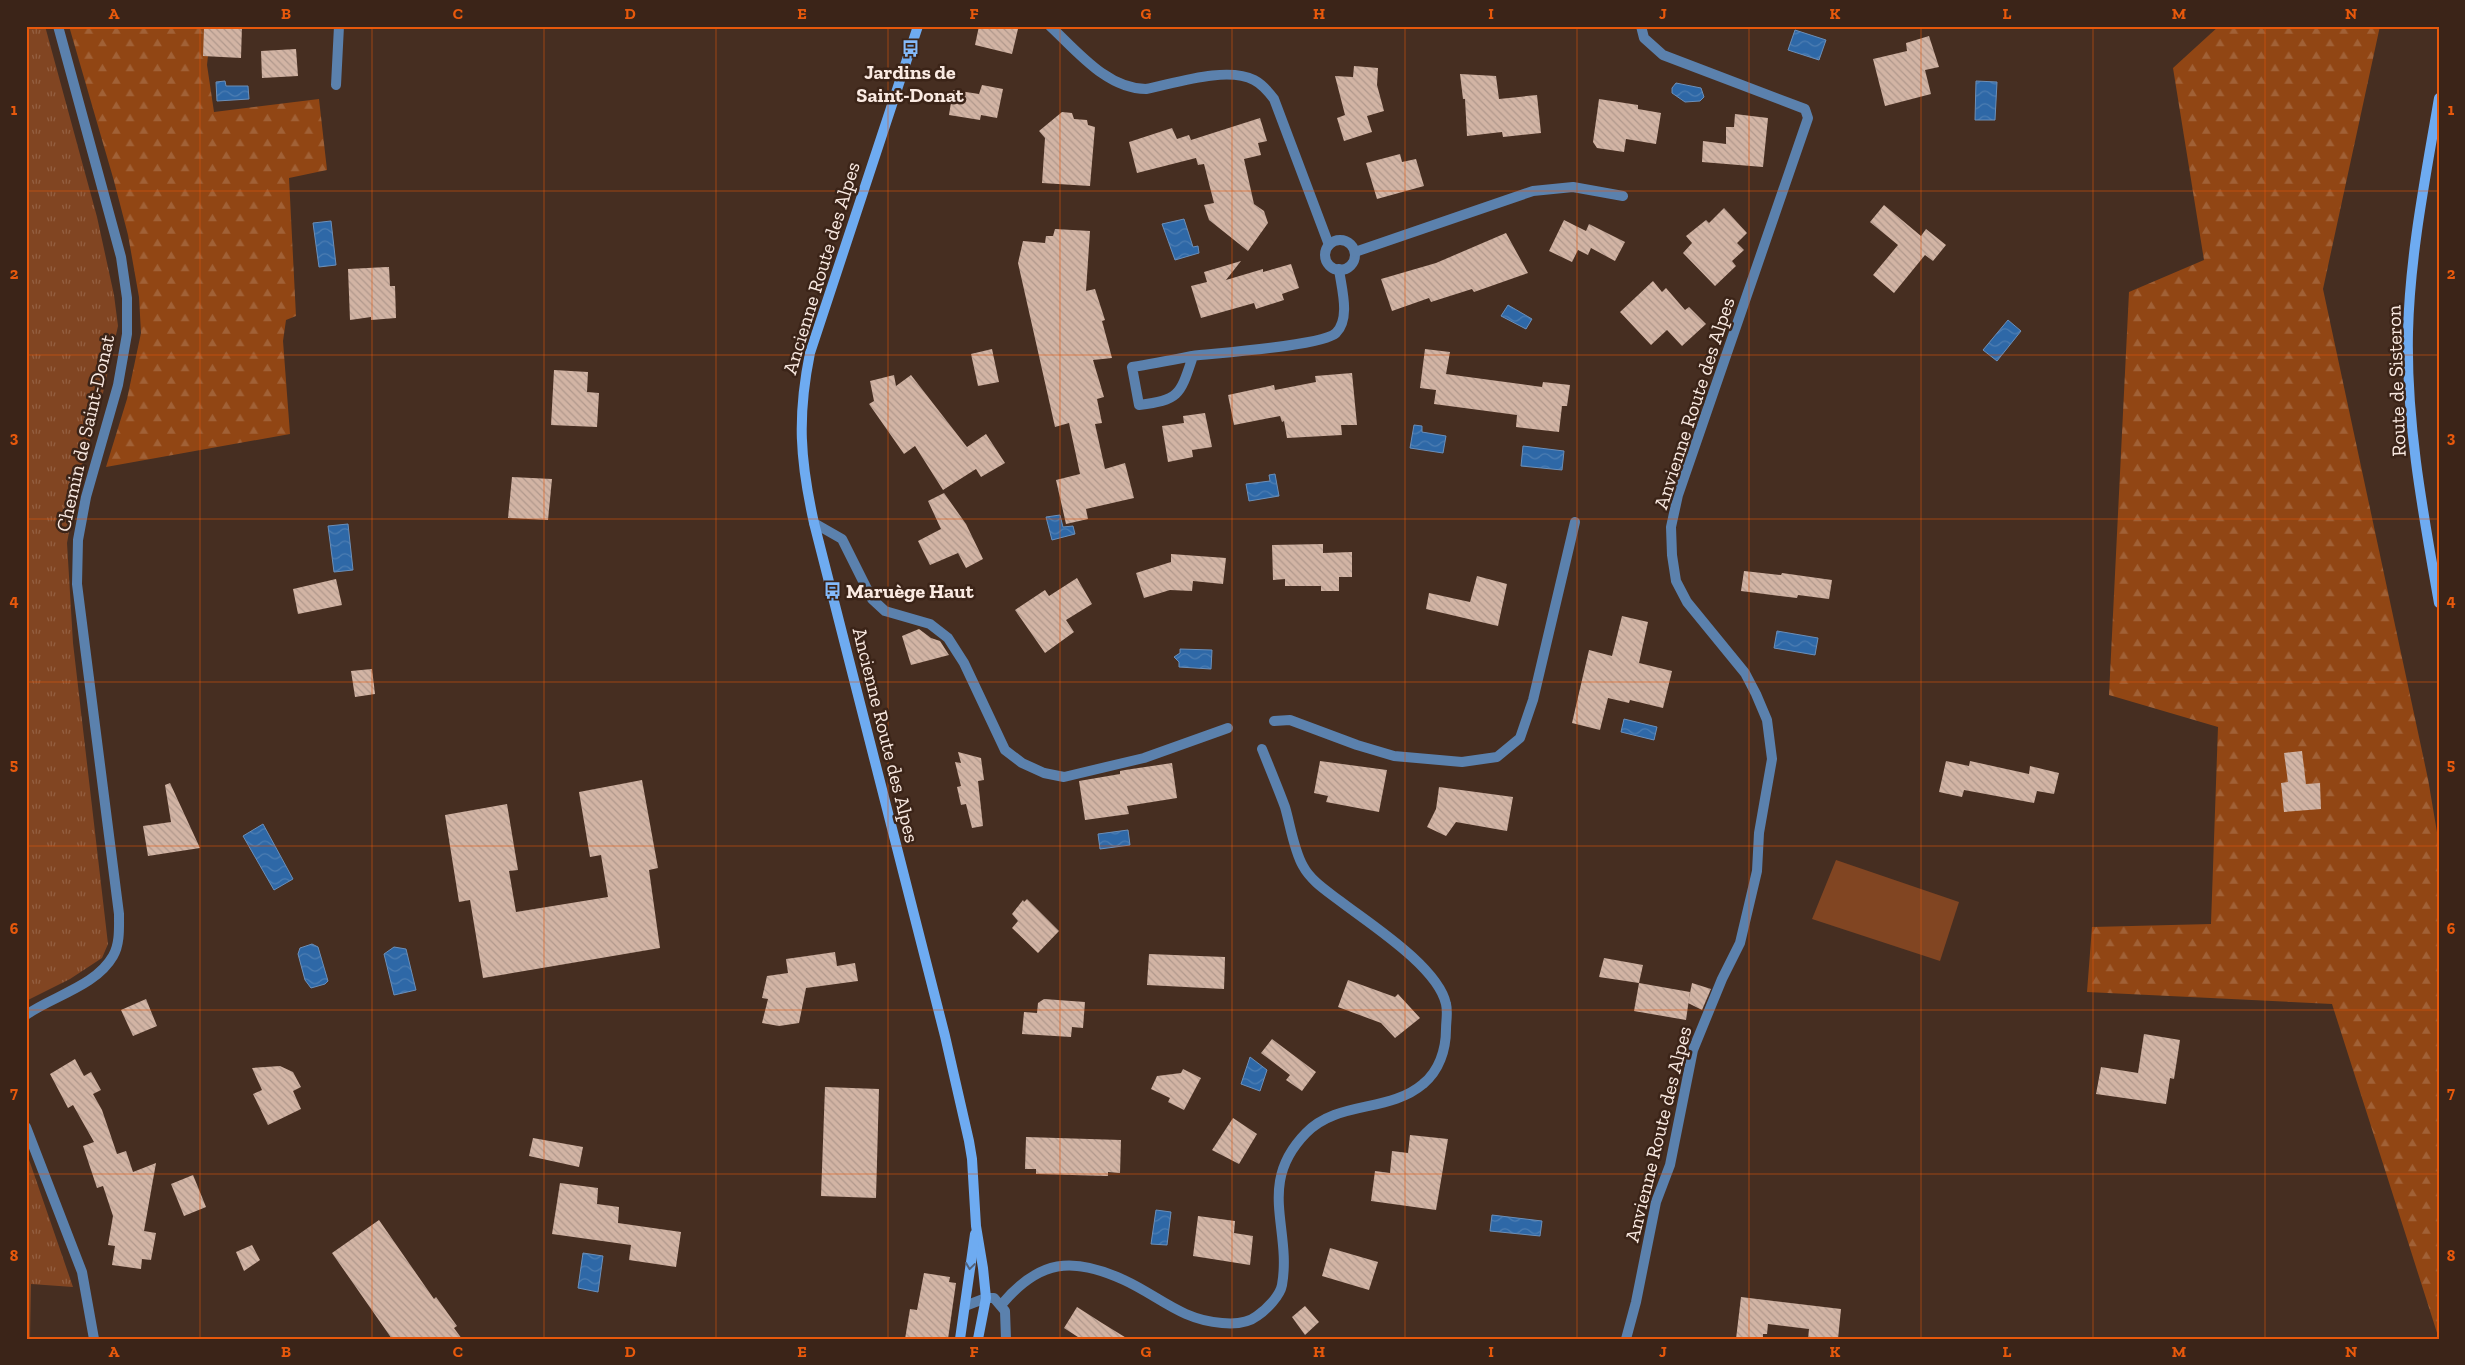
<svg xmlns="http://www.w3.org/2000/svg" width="2465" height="1365" viewBox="0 0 2465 1365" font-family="'Zilla Slab',serif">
	<defs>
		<pattern id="grass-tufts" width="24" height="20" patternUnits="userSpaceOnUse" patternTransform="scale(1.25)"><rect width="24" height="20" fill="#814522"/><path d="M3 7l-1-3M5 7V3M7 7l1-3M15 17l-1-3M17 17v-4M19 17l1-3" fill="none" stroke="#946042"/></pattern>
		<pattern id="forest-firs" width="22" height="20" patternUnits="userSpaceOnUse" patternTransform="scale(1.25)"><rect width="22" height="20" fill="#914614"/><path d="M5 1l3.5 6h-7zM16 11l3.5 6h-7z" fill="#a16136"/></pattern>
		<pattern id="water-waves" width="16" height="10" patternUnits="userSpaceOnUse" patternTransform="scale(1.25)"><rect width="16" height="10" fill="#2e68a7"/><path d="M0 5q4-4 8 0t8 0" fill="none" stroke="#4d7eb3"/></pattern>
		<pattern id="building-back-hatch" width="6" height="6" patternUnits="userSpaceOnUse" patternTransform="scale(1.25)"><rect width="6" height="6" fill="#d2b4a4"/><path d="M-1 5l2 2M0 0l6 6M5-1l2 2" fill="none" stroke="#b0988c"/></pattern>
	</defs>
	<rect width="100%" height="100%" fill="#462e21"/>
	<!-- grass -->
	<g fill="url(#grass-tufts)">
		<path d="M26,26H45L97,217L114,295L118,326L99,411L80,472L67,543L73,643L108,944L102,958L70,979L26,1001Z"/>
		<path d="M26,1151L73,1287L31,1284L30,1339H26Z"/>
	</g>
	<!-- forest -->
	<g fill="url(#forest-firs)">
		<path d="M69,26H211L207,65L214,112L319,99L327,170L289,178L296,316L286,320L283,341L290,434L106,467L127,399L141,333L139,297L128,235L114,181Z"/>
		<path d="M2219,26H2380L2323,289L2428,779L2439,844V1339L2332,1004L2087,992L2092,927L2211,924L2218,727L2109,695L2129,292L2204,260L2173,68Z"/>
	</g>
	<!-- pitch -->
	<path fill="#814522" d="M1836,860L1959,902L1940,961L1812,919Z"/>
	<!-- water -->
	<g fill="url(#water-waves)" stroke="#6b8fb9">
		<path d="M1795,30L1826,40L1819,60L1788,50Z"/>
		<path d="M225,81L226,86H248L249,99L217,101L216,82Z"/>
		<path d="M1976,81L1997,82L1995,120H1975Z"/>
		<path d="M1676,83L1701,88L1704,97L1700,101L1685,102L1672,93V88Z"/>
		<path d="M1184,219L1193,247L1198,246L1199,253L1175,260L1162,224Z"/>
		<path d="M331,221L336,265L319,267L313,223Z"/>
		<path d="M1508,305L1532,319L1526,329L1501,316Z"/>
		<path d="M2008,320L2021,331L1997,361L1983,350Z"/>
		<path d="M1414,425L1422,426V432L1446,436L1443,453L1410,448Z"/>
		<path d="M1523,446L1564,451L1562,470L1521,466Z"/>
		<path d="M1275,474L1279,496L1249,501L1246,484L1270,481L1269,475Z"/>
		<path d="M1060,515L1063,527L1073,526L1075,534L1052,540L1046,517Z"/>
		<path d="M348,524L353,570L334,572L328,526Z"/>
		<path d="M1777,631L1818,638L1815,655L1774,648Z"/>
		<path d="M1180,649L1212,650L1211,669L1179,667V662L1174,657L1180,653Z"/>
		<path d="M1624,719L1657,727L1654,740L1621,732Z"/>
		<path d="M263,824L293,879L274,890L243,836Z"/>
		<path d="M1128,830L1130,845L1100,849L1098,834Z"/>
		<path d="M312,944L318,947L328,981L325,984L311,988L305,980L298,954L300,948Z"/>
		<path d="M394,947L406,949L416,990L394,995L384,954Z"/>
		<path d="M1250,1057L1267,1070L1260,1091L1241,1084Z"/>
		<path d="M1156,1210L1171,1212L1167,1245L1151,1244Z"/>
		<path d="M1492,1215L1542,1221L1540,1236L1490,1231Z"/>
		<path d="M583,1253L603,1256L598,1292L578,1288Z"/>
	</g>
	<!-- building -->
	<g fill="url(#building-back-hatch)">
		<path d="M214,26H242L241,58L203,56L204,28L213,29Z"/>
		<path d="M979,26H1006L1018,29L1012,54L975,45Z"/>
		<path d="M1929,36L1939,67L1925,70L1931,94L1885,106L1873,59L1907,51L1906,43Z"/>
		<path d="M296,49L298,76L262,78L261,51Z"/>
		<path d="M1354,66L1378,68L1377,85L1384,111L1367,116L1372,132L1344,141L1337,118L1345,115L1335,76L1353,77Z"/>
		<path d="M1460,74L1496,76L1499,99L1537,95L1541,133L1503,137L1502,132L1467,136L1465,99H1463Z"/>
		<path d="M982,85L1003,89L997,118L981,115L980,120L949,115L953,90L979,94Z"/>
		<path d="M1599,99L1638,105V109L1661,113L1656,144L1626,139L1624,152L1597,148L1593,142Z"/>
		<path d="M1062,112L1072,113L1074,119L1087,120L1088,125L1095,127L1090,186L1042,183L1045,138L1039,131Z"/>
		<path d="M1735,114L1768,118L1763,167L1702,162L1703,141L1726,144V127H1734Z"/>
		<path d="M1260,118L1267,141L1258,143L1261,155L1244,159L1254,204L1264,211L1268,223L1248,251L1209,220L1204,205L1214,203L1204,164L1198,165L1196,158L1137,173L1129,142L1172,128L1177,139L1189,135L1191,140Z"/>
		<path d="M1400,154L1402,162L1416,159L1424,186L1377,199L1366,163Z"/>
		<path d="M1884,205L1921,236L1926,229L1946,245L1933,261L1925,255L1894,293L1873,275L1898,245L1870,222Z"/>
		<path d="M1724,208L1747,233L1737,243L1744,250L1732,261L1736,266L1715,286L1683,253L1692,243L1686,236L1706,220L1709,223Z"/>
		<path d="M1564,220L1586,231L1589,224L1625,242L1615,261L1591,248L1588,255L1578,250L1572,262L1549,251Z"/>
		<path d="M1055,229L1090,231L1086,291L1095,289L1105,320L1102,321L1112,358L1093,360L1104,397L1097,399L1102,423L1095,424L1105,469L1125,463L1134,498L1086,509L1088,519L1066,524L1056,480L1080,474L1069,423L1055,427L1018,263L1023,241L1045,243L1046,236H1053Z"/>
		<path d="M1506,233L1528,273L1474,292L1472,289L1431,302L1429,298L1392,311L1381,279L1436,263Z"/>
		<path d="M1241,261L1226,280L1263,269V272L1291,264L1299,288L1282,294L1284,300L1256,309L1254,303L1201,318L1191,286L1207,282L1204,272Z"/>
		<path d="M387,267H389L390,286H395L396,318L371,320V317L350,320L348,269Z"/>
		<path d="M1653,281L1662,292L1666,288L1685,310L1689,307L1706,324L1682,346L1667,330L1651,345L1620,312Z"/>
		<path d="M992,349L999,382L978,386L971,354Z"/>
		<path d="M1425,349L1450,352L1446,374L1542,387L1543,382L1570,385L1567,406H1562L1559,432L1516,427L1517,415L1434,404L1436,390L1420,388Z"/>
		<path d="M554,370L588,372L587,392L599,393L597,427L551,425Z"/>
		<path d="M1352,373L1357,425H1341L1342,435L1287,438L1284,421L1282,422L1280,416L1234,425L1228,395L1274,385L1275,390L1316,382L1315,376Z"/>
		<path d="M894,375L896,386L911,375L967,447L986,434L1005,463L981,477L976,469L943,490L915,446L904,454L869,404L874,401L870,381Z"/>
		<path d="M1205,413L1212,447L1192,450L1193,457L1168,462L1162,426L1184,423L1183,416Z"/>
		<path d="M512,477L552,479L548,520L508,518Z"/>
		<path d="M944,493L966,524L983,559L966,568L958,553L930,565L918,541L941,529L928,501Z"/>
		<path d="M1323,544V553L1352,552V577H1339V591H1321V586H1285V579L1273,580L1272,545Z"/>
		<path d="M1171,554L1226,558L1223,584L1193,581L1192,591L1170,590L1144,598L1136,573L1171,562Z"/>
		<path d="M1744,571L1781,575L1782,573L1832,580L1829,599L1798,595L1797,598L1741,591Z"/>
		<path d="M1477,576L1507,584L1498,626L1426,609L1429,593L1470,602Z"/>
		<path d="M1077,578L1092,604L1066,620L1074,632L1045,653L1015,610L1045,590L1049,596Z"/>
		<path d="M336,579L342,605L298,614L293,589Z"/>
		<path d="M1622,616L1648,622L1639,663L1672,671L1663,708L1630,700L1629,703L1608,698L1600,730L1572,723L1589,650L1612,656Z"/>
		<path d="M919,629L931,638L940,641L949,655L911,665L902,636Z"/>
		<path d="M372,669L375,694L355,697L351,671Z"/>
		<path d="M2302,751L2306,784L2320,783L2321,809L2284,812L2281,783L2288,782L2284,753Z"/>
		<path d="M958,752L981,758L984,780L978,781L983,826L972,828L966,804L961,805L957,787L961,786L955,762L961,763Z"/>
		<path d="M1320,761L1387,770L1379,812L1326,802L1328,796L1314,793Z"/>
		<path d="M1946,761L1969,766L1970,761L2029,774L2030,766L2059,773L2054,794L2037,791L2034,803L1964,790L1962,797L1939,792Z"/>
		<path d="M1172,763L1177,798L1127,806L1129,814L1085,820L1079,781L1120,774V771L1125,770Z"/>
		<path d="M642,780L658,868L649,870L660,948L483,978L470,900L459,902L445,815L507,804L518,870L509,871L516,912L608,897L601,855L590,857L579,792Z"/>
		<path d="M170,783L200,848L148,856L143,826L171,822L165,785Z"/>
		<path d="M1439,787L1513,797L1507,831L1456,822L1446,836L1427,827L1436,809Z"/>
		<path d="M1027,899L1059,931L1038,953L1012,928L1018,921L1012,914L1023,900L1024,902Z"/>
		<path d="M835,952L837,966L855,963L858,981L806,988L799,1023L779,1026L762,1023L768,999L762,998L767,976L788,973L786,959Z"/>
		<path d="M1149,954L1225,957L1224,989L1147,985Z"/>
		<path d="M1604,958L1643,965L1639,983L1599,977Z"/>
		<path d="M1348,980L1395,997L1398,994L1420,1018L1395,1038L1381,1023L1338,1007Z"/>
		<path d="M1639,983L1690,992L1686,1020L1634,1011Z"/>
		<path d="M1692,983L1711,989L1702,1010L1688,1003Z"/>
		<path d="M146,999L157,1026L133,1036L121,1010Z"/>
		<path d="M1044,999L1085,1002L1083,1028L1072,1027L1071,1037L1022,1034L1024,1012L1037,1013L1038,1003Z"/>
		<path d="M2144,1034L2180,1040L2174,1079L2170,1078L2166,1104L2096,1094L2101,1067L2138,1073Z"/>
		<path d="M1272,1039L1316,1072L1302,1091L1286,1080L1290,1075L1261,1053Z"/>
		<path d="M75,1059L84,1076L91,1072L101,1090L93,1094L102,1110L117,1154L126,1151L133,1172L156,1163L144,1231L156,1233L151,1260L142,1259L141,1269L112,1265L115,1246L108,1245L113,1216L103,1186L97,1188L83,1146L94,1142L73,1105L68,1108L50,1074Z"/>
		<path d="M280,1066L293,1072L301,1087L293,1091L301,1109L268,1125L253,1094L262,1090L252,1068Z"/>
		<path d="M1183,1069L1201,1078L1184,1110L1168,1102L1170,1098L1151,1089L1157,1076L1181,1073Z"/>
		<path d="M825,1087L879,1089L876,1198L821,1196Z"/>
		<path d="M1233,1118L1257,1134L1239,1164L1212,1150Z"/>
		<path d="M1410,1135L1448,1139L1436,1210L1371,1201L1375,1171L1390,1173L1392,1151L1408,1153Z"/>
		<path d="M1026,1137L1121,1140L1120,1173L1108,1172V1176L1036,1174V1169H1025Z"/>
		<path d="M533,1138L583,1147L579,1167L529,1156Z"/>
		<path d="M193,1175L206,1207L184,1216L171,1184Z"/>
		<path d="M560,1183L598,1188L597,1204L619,1207L618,1223L681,1232L676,1267L629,1260L631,1245L552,1234Z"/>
		<path d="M1198,1216L1235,1221L1234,1233L1253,1236L1250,1265L1193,1256Z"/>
		<path d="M379,1220L434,1299L436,1297L457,1326L454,1328L462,1339H392L332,1253Z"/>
		<path d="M252,1245L260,1260L244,1271L236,1252Z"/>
		<path d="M1330,1248L1378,1262L1369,1290L1322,1276Z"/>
		<path d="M924,1273L950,1277L949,1282L956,1283L948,1339H905L910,1309L917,1310Z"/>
		<path d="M1741,1297L1841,1309L1838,1339H1808L1809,1329L1768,1324L1767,1334H1763V1339H1736Z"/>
		<path d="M1305,1306L1319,1322L1305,1335L1292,1317Z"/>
		<path d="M1077,1307L1102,1323L1128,1339H1081L1064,1328Z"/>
	</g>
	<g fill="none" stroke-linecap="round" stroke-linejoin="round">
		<!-- street -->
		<g stroke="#5b81ad" stroke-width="10">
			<path d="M1050,26C1077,51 1107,89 1146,89C1176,83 1227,66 1254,80C1262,84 1268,91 1274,99L1329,245"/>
			<path d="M336,85L339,26"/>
			<circle cx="1340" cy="255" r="15"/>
			<path d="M1355,252L1533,191L1573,187L1623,196"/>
			<path d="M1193,356C1180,395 1180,400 1139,405L1132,367C1152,364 1172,360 1192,356C1217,353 1322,346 1336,333C1351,318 1341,287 1339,269"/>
			<path d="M814,523L842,539L872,599L885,611L930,624L948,638L964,663L1005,750L1022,763L1044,773L1064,777L1144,758L1228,728"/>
			<path d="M1274,721L1290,720L1357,745L1394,756L1462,762L1497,757L1520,738L1533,700L1575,522"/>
			<path d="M26,1015C53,996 96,986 113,956C120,944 119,928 119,914L77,584L78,540L86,497L118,385L127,334V298L121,257L58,26"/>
			<path d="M26,1127L82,1272L94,1339"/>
			<path d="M1002,1304C1039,1260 1072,1256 1124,1280C1159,1296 1181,1320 1222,1323C1233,1324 1248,1323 1257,1316C1266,1310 1280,1296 1282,1285C1292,1228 1256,1184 1306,1133C1338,1100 1389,1113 1423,1084C1439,1071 1446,1050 1446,1029C1446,1021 1448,1012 1446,1004C1438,967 1370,924 1340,901C1327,891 1311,881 1303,866C1294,851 1290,824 1285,807C1278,788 1270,769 1262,749"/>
			<path d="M965,1306L986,1298H994L1005,1311L1006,1339"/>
			<path d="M1626,1339L1636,1302L1656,1202L1670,1165L1693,1050L1722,979L1740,943L1757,871L1759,833L1772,759L1767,720L1756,694L1745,673L1687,602L1676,581L1672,555L1671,527L1678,495L1808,118L1805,109L1663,55L1644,38L1641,26"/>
		</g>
		<!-- secondary -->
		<g stroke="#6eabf1" stroke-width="10">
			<path d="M918,26L810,353C797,417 800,460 814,523L945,1036L969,1141L972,1159L976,1226L983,1268L986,1298L978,1339"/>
			<path d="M2439,98C2426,175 2410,253 2408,332C2406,423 2423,513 2439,603"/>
			<path d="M960,1339L975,1234"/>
		</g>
	</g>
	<!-- one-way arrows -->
	<defs><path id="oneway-chevron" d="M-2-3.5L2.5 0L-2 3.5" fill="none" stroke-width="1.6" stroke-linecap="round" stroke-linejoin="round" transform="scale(1.25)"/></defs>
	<use stroke="#52617a" href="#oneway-chevron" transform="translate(970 1266) rotate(98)"/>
	<!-- grid -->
	<path fill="none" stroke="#e8590c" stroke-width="1" stroke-opacity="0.55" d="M200,26V1339M372,26V1339M544,26V1339M716,26V1339M888,26V1339M1060,26V1339M1232,26V1339M1405,26V1339M1577,26V1339M1749,26V1339M1921,26V1339M2093,26V1339M2265,26V1339M26,191H2439M26,355H2439M26,519H2439M26,682H2439M26,846H2439M26,1010H2439M26,1174H2439"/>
	<!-- icons -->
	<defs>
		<symbol id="bus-bare" viewBox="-9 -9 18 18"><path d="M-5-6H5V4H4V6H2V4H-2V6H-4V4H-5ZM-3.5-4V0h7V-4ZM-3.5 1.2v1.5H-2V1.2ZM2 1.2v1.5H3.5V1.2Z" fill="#85bbfb" stroke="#3b2418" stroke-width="2.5" paint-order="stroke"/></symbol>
	</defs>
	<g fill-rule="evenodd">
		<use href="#bus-bare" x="898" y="36" width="25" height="25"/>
		<use href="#bus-bare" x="820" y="578" width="25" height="25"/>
	</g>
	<g text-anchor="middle" stroke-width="5" stroke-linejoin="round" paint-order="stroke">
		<!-- poi labels -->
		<g font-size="20" font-weight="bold" fill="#faeae2" stroke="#3b2418">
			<text x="910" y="79">Jardins de<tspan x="910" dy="23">Saint-Donat</tspan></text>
			<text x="846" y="598" text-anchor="start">Maruège Haut</text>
		</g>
		<!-- street labels -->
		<g font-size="20" fill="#faeae2" stroke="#3b2418">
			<text transform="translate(821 268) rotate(-73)" y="7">Ancienne Route des Alpes</text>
			<text transform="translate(2396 381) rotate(-92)" y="7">Route de Sisteron</text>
			<text transform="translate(1694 403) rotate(-72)" y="7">Anvienne Route des Alpes</text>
			<text transform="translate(85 433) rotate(-77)" y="7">Chemin de Saint-Donat</text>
			<text transform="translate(886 735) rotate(76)" y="7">Ancienne Route des Alpes</text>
			<text transform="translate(1658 1134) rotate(-76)" y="7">Anvienne Route des Alpes</text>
		</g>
	</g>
	<!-- border -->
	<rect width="2465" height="1365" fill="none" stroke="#3b2418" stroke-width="55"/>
	<rect x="28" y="28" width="2410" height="1310" fill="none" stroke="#e8590c" stroke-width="2"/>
	<g font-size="16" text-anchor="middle" font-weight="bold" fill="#e8590c">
		<text x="114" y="19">A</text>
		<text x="286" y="19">B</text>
		<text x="458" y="19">C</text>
		<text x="630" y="19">D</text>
		<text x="802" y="19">E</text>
		<text x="974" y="19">F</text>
		<text x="1146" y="19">G</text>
		<text x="1319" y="19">H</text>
		<text x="1491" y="19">I</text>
		<text x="1663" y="19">J</text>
		<text x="1835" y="19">K</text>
		<text x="2007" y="19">L</text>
		<text x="2179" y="19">M</text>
		<text x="2351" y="19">N</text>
		<text x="14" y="115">1</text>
		<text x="2451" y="115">1</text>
		<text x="14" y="279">2</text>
		<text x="2451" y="279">2</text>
		<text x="14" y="443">3</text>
		<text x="2451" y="443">3</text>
		<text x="14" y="606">4</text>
		<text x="2451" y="606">4</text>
		<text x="14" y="770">5</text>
		<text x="2451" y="770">5</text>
		<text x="14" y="934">6</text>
		<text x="2451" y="934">6</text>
		<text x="14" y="1098">7</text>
		<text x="2451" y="1098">7</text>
		<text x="14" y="1261">8</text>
		<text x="2451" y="1261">8</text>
		<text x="114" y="1357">A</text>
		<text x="286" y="1357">B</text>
		<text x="458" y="1357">C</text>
		<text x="630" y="1357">D</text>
		<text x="802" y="1357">E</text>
		<text x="974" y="1357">F</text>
		<text x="1146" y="1357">G</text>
		<text x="1319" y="1357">H</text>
		<text x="1491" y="1357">I</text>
		<text x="1663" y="1357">J</text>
		<text x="1835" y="1357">K</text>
		<text x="2007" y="1357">L</text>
		<text x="2179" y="1357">M</text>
		<text x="2351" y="1357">N</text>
	</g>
</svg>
